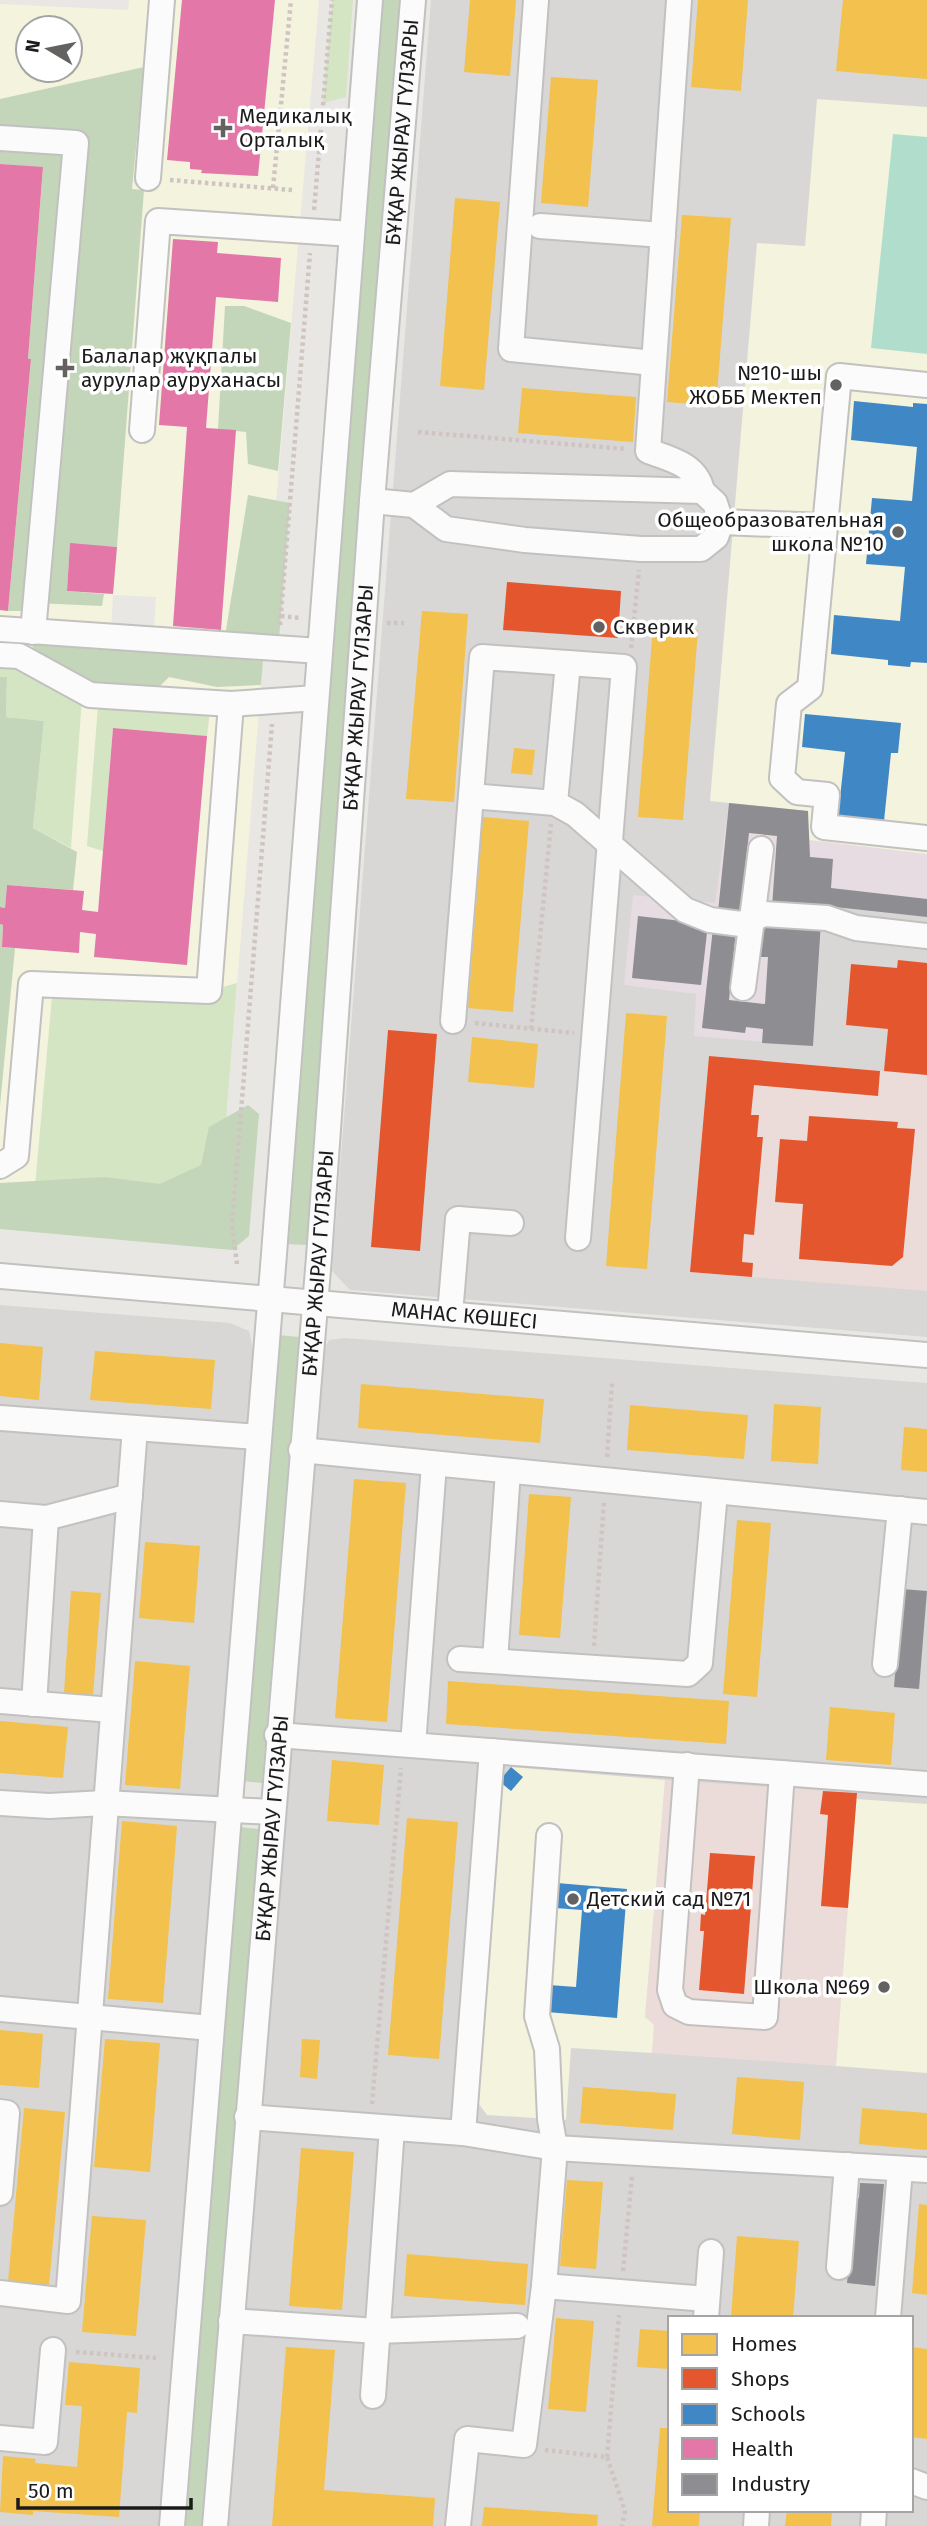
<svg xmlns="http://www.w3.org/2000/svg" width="927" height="2526" viewBox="0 0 927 2526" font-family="'Fira Sans',sans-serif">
	<rect width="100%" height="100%" fill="#e9e7e3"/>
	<!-- residential -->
	<g fill="#d8d7d5" fill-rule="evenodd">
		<path d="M431,0H927V1337L350,1290L332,1271Z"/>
		<path d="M0,1305L230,1323L249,1331L254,1353L160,2526H0Z"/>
		<path d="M345,1338L927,1383V2526H226L318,1360L329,1340ZM670,2318H911V2510H670Z"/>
	</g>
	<!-- commercial -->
	<g fill="#ebdcd9">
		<path d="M709,1056L927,1075V1291L690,1272Z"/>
		<path d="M665,1780L857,1793L836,2066L652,2053L654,2025L645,2018Z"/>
	</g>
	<!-- industrial -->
	<path fill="#e6dce1" d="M729,803L808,811L809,840L927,854V917L823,906L813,1046L694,1036L696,994L624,985L633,895L715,903Z"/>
	<!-- education -->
	<g fill="#f3f3de" fill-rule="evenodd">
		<path d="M129,0H319L265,633L154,626L156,597L113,595L110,650L263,661L217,1235L0,1217V4L128,10ZM28,28H70V70H28Z"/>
		<path d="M817,99L927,107V854L808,840V811L710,801L757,243L805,246Z"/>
		<path d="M511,1767L665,1780L645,2017L654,2025L652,2053L571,2048L566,2120L487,2115L476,2100L499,1781Z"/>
		<path d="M856,1799L927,1804V2073L836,2066Z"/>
	</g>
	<!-- grass -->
	<g fill="#d4e5c3">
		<path d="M332,0H353L346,97L323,103Z"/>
		<path d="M0,667L18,669L37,681L82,698L71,848L33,828L44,721L6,717L7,677H0Z"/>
		<path d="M98,706L210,710L207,736L113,728L103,851L87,846Z"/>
		<path d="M237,983L217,1235L32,1220L53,985L209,991Z"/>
	</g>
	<!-- forest -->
	<g fill="#c3d6ba">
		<path d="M380,0H403L308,1245L286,1244Z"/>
		<path d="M144,67L132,189L144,190L117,547L70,544L67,591L104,594L102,606L36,603L35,611H8L31,360L28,359L43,168L0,164V99Z"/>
		<path d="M225,306H244L291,323L278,471L248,464L246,432L218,429Z"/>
		<path d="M248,495L290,503L279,639L228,635L226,630Z"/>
		<path d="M33,644L263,661L261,685L217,687L169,677L151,695L89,687L32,655Z"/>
		<path d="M0,677H7L6,717L44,721L33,828L77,852L73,890L7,885L5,908L0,907Z"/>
		<path d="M0,924L3,925L2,947L15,948L0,1106Z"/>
		<path d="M248,1105L259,1114L249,1236L232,1250L0,1229V1183L104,1177L160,1184L201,1165L209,1127Z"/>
		<path d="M278,1335L299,1337L262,1783L242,1781Z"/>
		<path d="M239,1827L259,1829L203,2526H183Z"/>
	</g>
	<!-- pitch -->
	<path fill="#b1decc" d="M893,134L927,137V354L871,348Z"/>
	<!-- homes -->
	<g fill="#f2c14e">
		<path d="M470,0H516L510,76L464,72Z"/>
		<path d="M698,0H748L741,91L691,87Z"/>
		<path d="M843,0H927V79L836,71Z"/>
		<path d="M551,77L598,80L588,207L541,203Z"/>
		<path d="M455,198L500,202L484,390L440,386Z"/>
		<path d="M682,215L731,218L716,406L667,402Z"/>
		<path d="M522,388L636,397L633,442L518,433Z"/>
		<path d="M422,611L468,614L454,802L406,799Z"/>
		<path d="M653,626L698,630L683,820L638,817Z"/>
		<path d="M514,748L535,750L532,775L511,773Z"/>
		<path d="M483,817L529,821L513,1012L468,1008Z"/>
		<path d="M626,1013L667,1016L647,1269L606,1266Z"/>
		<path d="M472,1037L538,1044L534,1088L468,1082Z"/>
		<path d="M0,1343L43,1347L39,1400L0,1396Z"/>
		<path d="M95,1351L215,1360L211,1409L90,1400Z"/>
		<path d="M361,1384L544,1399L540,1443L358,1428Z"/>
		<path d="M774,1404L821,1407L818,1464L771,1461Z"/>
		<path d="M630,1405L748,1415L744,1459L627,1450Z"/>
		<path d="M904,1427L927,1429V1472L901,1470Z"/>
		<path d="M354,1479L406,1483L387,1722L335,1718Z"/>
		<path d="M529,1494L571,1497L560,1638L519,1635Z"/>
		<path d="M737,1520L771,1523L757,1697L723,1694Z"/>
		<path d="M145,1542L200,1546L194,1623L139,1618Z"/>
		<path d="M71,1591L101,1593L93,1695L64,1693Z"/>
		<path d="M135,1661L190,1666L180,1789L125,1785Z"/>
		<path d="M448,1681L729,1701L726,1744L446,1724Z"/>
		<path d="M830,1707L895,1713L891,1765L826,1760Z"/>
		<path d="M0,1721L68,1727L63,1778L0,1773Z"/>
		<path d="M332,1760L384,1765L379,1825L327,1821Z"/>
		<path d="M407,1818L458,1822L439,2059L388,2055Z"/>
		<path d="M122,1821L177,1826L163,2003L108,1999Z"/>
		<path d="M0,2030L43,2034L39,2088L0,2085Z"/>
		<path d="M105,2039L160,2043L150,2172L94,2167Z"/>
		<path d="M302,2039L320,2040L317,2079L300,2077Z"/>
		<path d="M737,2077L804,2082L800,2140L732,2134Z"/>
		<path d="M583,2087L676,2094L673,2130L580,2123Z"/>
		<path d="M24,2108L65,2112L49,2285L8,2282Z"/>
		<path d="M862,2108L927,2113V2150L859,2144Z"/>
		<path d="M301,2148L354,2152L342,2310L289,2306Z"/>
		<path d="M567,2180L603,2182L596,2269L560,2266Z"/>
		<path d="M919,2204L927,2205V2295L912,2293Z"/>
		<path d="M92,2216L146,2220L136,2336L82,2332Z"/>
		<path d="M737,2236L799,2241L793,2318H731Z"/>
		<path d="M407,2254L528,2264L525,2305L404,2296Z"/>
		<path d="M556,2318L594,2321L586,2412L548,2409Z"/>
		<path d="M640,2329L670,2331V2369L637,2367Z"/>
		<path d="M286,2347L335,2350L324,2490L435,2498L433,2526H272Z"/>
		<path d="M911,2347L927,2349V2439L911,2437Z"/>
		<path d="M69,2362L140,2368L137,2413L127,2412L119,2517L33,2511V2515L0,2512L3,2456L36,2459L35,2463L77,2467L82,2406L65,2405Z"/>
		<path d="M660,2428H670V2510H700L699,2526H652Z"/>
		<path d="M484,2507L598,2515L597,2526H482Z"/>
		<path d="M787,2510H832L831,2526H785Z"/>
	</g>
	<!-- shops -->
	<g fill="#e4572e">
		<path d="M507,582L621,591L618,638L503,630Z"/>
		<path d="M898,960L927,963V1075L884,1071L888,1029L846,1025L851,964L897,968Z"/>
		<path d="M388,1030L437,1034L420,1251L371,1247Z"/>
		<path d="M709,1056L880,1071L878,1096L754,1085L751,1115H759L757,1137H763L754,1235L744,1234L742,1262L753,1263L752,1277L690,1272Z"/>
		<path d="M809,1116L898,1122L897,1128L915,1129L903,1257L892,1266L799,1259L803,1204L775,1202L780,1139L807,1141Z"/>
		<path d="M823,1791L857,1793L848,1908L821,1906L828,1815L820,1814Z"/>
		<path d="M710,1853L755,1856L744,1994L699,1990L704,1931H700L701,1914L705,1915Z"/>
	</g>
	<!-- schools -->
	<g fill="#3f88c5">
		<path d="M854,401L913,407V403L927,404V663L911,662L910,667L888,665V660L831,654L834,615L900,621L905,567L866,564L872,498L912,501L917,447L851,440Z"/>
		<path d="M805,714L901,723L898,753H891L884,821L838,816L845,752L802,747Z"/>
		<path d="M511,1767L523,1777L511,1791L499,1781Z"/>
		<path d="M557,1883L627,1889L617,2018L547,2012L549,1985L576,1987L582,1910L555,1908Z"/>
	</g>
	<!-- health -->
	<g fill="#e377a8">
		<path d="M182,0H275L258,176L201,173L202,170L190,169V162L167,160Z"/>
		<path d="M0,164L43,167L28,359H31L8,611L0,610Z"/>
		<path d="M173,239L218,242L217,253L281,258L278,302L216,297L206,428L236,430L221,630L173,626L187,427L159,425Z"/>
		<path d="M70,543L117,547L113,594L67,591Z"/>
		<path d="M113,728L207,736L187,965L94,957L96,934L80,932L79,953L2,947L3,925L0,924V907L5,908L7,885L84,891L82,910L98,912Z"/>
	</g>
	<!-- industry -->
	<g fill="#8d8d92">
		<path d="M729,803L808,811L810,857L833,859L831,888L927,899V917L807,904V910L772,907L777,836L749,833L740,914L718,912Z"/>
		<path d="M638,916L708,924L701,985L632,978Z"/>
		<path d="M764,922L821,923L813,1046L762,1043L763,1029L746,1027L745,1033L702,1028L713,928L736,930L729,1000L765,1004L768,957H760Z"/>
		<path d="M902,1589L927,1591L919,1689L894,1687Z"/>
		<path d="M860,2183L884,2184L875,2286L847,2283L855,2197L859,2198Z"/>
	</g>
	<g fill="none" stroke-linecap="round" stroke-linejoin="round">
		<defs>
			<g id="minor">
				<path d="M536,0L511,349L654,363"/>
				<path d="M679,0L648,451C671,459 697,465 702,491"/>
				<path d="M0,138L76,143L33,632"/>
				<path d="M148,178L162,0"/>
				<path d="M540,226L663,235"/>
				<path d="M927,385L839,376L810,688L789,704L782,778L797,792L827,795L824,827L927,838"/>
				<path d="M142,430L158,221L352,234"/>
				<path d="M372,501L414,505L446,529L525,540L641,549H701L716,537L721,522L715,503L702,491L450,484L414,505"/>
				<path d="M721,522L825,526"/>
				<path d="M0,629L320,651"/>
				<path d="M0,655L19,656L90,695L231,704L316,698"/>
				<path d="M471,796L555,803L575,814L685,910L710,920L741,924L764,914L827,918L856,928L927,936"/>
				<path d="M555,803L568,663"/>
				<path d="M743,988L761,849"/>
				<path d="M453,1021L482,657L624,667L578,1238"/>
				<path d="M0,1166L16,1156L31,984L209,991L231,704"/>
				<path id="s1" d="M0,1276L927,1355"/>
				<path d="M450,1314L458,1219L511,1223"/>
				<path d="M0,1418L258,1437"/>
				<path d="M301,1450L927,1512"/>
				<path d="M0,1514L46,1518"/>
				<path d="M460,1659L688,1674L700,1663L715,1492"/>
				<path d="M495,1661L508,1471"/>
				<path d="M885,1664L900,1509"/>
				<path d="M0,1701L112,1710"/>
				<path d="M34,1704L46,1518L130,1496"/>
				<path d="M277,1735L927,1784"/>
				<path d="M413,1745L434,1464"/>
				<path d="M687,1765L670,1990L675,2005L689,2012L765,2017L782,1773"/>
				<path d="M0,1803L49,1806L105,1803L271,1812"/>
				<path d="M0,2009L211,2028"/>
				<path d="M0,2112L7,2113L0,2193"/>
				<path d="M247,2117L463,2133L555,2148L927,2170"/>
				<path d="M463,2133L492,1751"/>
				<path d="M839,2267L847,2165"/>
				<path d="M544,2286L707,2299"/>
				<path d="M0,2293L68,2301L135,1428"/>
				<path d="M706,2318L711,2252"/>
				<path d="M888,2318L900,2169"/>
				<path d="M231,2321L377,2331L517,2326"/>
				<path d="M373,2396L392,2128"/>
				<path d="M0,2438L45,2442L53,2350"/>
				<path d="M911,2481L927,2487"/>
				<path d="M172,2526L274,1254L370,0"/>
				<path id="s2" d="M215,2526L319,1257L372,501L413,0"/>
				<path d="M458,2526L467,2439L524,2445L544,2286L555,2148L550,2119L547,2049L537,2016L549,1836"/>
				<path d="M756,2526L757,2510"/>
				<path d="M873,2526L874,2510"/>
			</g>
		</defs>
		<!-- minor casing -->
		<use href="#minor" stroke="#c2c1bf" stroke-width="28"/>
		<!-- path -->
		<g stroke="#d0c4c2" stroke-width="4.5" stroke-dasharray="3.5 3.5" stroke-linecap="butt">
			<path d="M170,180L292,190"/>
			<path d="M273,188L291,0"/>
			<path d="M314,210L332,0"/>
			<path d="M418,432L626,449"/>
			<path d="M281,616L301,618"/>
			<path d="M387,623H404"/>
			<path d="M280,625L310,253"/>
			<path d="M631,648L639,570"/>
			<path d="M475,1023L574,1033"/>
			<path d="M531,1029L551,824"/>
			<path d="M237,1264L232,1225L272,724"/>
			<path d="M607,1457L612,1383"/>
			<path d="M594,1646L604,1501"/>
			<path d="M372,2104L401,1768"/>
			<path d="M623,2271L632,2175"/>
			<path d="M76,2352L156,2358"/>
			<path d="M545,2450L607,2457L625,2511L622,2526"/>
			<path d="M607,2457L619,2315"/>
		</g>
		<!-- minor -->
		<use href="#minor" stroke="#fcfbfb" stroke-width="24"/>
	</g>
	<!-- markers -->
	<g fill="#636261" stroke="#fff" stroke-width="2.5">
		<path d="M219.5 117.5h7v7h7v7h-7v7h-7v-7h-7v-7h7z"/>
		<path d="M61.5 357.5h7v7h7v7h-7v7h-7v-7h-7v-7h7z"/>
		<circle cx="836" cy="385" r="7"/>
		<circle cx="898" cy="532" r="7"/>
		<circle cx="599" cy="627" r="7"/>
		<circle cx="573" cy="1899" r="7"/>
		<circle cx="884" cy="1987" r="7"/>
	</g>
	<g text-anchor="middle" stroke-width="7" stroke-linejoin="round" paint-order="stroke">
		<!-- poi labels -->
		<g font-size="21" fill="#1b1b1b" stroke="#fff" text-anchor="start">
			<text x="239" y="123">Медикалық<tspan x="239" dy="24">Орталық</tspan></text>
			<text x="81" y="363">Балалар жұқпалы<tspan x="81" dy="24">аурулар ауруханасы</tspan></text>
			<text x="822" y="380" text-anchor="end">№10-шы<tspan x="822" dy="24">ЖОББ Мектеп</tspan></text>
			<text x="884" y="527" text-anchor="end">Общеобразовательная<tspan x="884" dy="24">школа №10</tspan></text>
			<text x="613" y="634">Скверик</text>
			<text x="587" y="1906">Детский сад №71</text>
			<text x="870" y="1994" text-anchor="end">Школа №69</text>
		</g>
		<!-- street labels -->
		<g font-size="21" fill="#1b1b1b" stroke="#fff">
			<text dy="7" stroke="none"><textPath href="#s2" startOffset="2401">БҰҚАР ЖЫРАУ ГҮЛЗАРЫ</textPath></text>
			<text dy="7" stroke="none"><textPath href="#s2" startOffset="1834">БҰҚАР ЖЫРАУ ГҮЛЗАРЫ</textPath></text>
			<text dy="7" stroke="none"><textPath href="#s2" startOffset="1267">БҰҚАР ЖЫРАУ ГҮЛЗАРЫ</textPath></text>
			<text dy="7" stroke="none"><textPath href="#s1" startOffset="466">МАНАС КӨШЕСІ</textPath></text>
			<text dy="7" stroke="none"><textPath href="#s2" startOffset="700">БҰҚАР ЖЫРАУ ГҮЛЗАРЫ</textPath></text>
		</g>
	</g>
	<!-- legend -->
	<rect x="668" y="2316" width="245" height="196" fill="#ffffff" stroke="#a4a4a4" stroke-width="2"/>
	<rect x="682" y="2334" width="35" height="21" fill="#f2c14e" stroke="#a4a4a4" stroke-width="2"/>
	<text x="731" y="2351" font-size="21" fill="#1b1b1b">Homes</text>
	<rect x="682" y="2368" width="35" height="21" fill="#e4572e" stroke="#a4a4a4" stroke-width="2"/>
	<text x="731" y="2386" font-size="21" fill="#1b1b1b">Shops</text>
	<rect x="682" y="2404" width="35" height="21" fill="#3f88c5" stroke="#a4a4a4" stroke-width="2"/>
	<text x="731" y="2421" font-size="21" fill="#1b1b1b">Schools</text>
	<rect x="682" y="2438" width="35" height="21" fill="#e377a8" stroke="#a4a4a4" stroke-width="2"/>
	<text x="731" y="2456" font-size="21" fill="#1b1b1b">Health</text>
	<rect x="682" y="2474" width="35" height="21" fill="#8d8d92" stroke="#a4a4a4" stroke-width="2"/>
	<text x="731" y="2491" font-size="21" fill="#1b1b1b">Industry</text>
	<!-- north arrow -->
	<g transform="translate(49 49) rotate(280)"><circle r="33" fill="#ffffff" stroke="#a4a4a4" stroke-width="2"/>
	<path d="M0-5L12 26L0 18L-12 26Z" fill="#636261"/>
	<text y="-10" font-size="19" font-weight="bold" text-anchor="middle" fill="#1b1b1b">N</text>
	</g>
	<!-- scale -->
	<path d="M18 2498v10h173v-10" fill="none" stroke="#1b1b1b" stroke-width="3.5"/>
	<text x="28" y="2498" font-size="21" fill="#1b1b1b" stroke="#ffffff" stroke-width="5" paint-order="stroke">50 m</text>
</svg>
